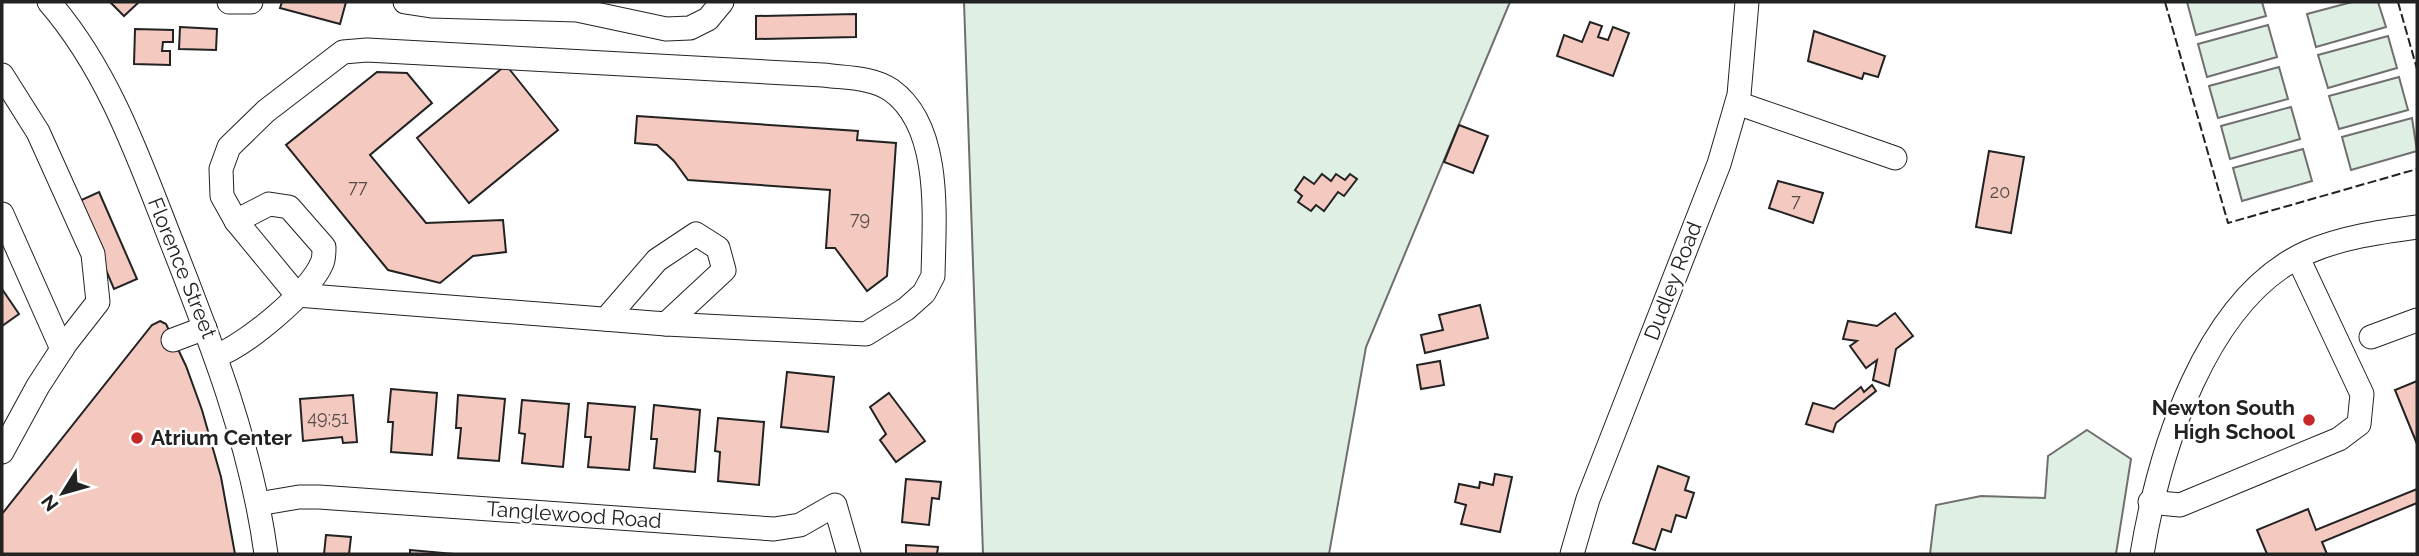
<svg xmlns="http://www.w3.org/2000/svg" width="2419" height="556" viewBox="0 0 2419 556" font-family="Raleway,sans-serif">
	<rect width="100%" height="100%" fill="#fff"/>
	<!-- green -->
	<g fill="#e0efe3" stroke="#6f6f6f" stroke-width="2">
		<path d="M964,2H1510L1366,347L1329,554H983Z"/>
		<path d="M2187,2H2262L2266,16L2196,35Z"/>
		<path d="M2352,2H2378L2386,27L2316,47L2307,14Z"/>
		<path d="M2268,25L2277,57L2207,77L2198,44Z"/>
		<path d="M2388,36L2397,68L2328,88L2318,55Z"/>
		<path d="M2279,67L2288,99L2218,118L2209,86Z"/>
		<path d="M2399,77L2408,110L2339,129L2329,96Z"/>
		<path d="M2291,107L2300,139L2230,159L2221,126Z"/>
		<path d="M2412,118L2417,151L2351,170L2342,137Z"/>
		<path d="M2303,149L2312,181L2242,201L2233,168Z"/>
		<path d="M2087,430L2131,459L2116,554H1930L1936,505L1981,496L2045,498L2048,456Z"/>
	</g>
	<!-- building -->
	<g fill="#f3c9c0" stroke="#222" stroke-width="2">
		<path d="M110,2H139L124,16Z"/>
		<path d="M282,2H346L340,24L280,8Z"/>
		<path d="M856,14V37L756,39V16Z"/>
		<path d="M1590,22L1602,26L1598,37L1608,40L1613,27L1629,33L1613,76L1557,56L1564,35L1582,42Z"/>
		<path d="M180,27L217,29L216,50L179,49Z"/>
		<path d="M135,29L173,30V42H163L162,51H170V65L134,64Z"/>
		<path d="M1814,31L1885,56L1878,77L1864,73L1862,79L1808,61Z"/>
		<path d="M506,65L558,130L469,203L417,138Z"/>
		<path d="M377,72L407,73L432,103L370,155L426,223L503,220L506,252L473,256L440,283L388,270L286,145Z"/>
		<path d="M637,116L858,131L857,140L896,143L887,276L867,291L835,248H826L830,190L688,180L674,161L657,145L635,143Z"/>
		<path d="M1459,125L1488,136L1473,173L1444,162Z"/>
		<path d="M1989,151L2024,157L2011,233L1976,227Z"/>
		<path d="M1322,174L1331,181L1336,174L1345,180L1350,174L1357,179L1344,196L1338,192L1324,211L1316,205L1311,211L1298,202L1302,196L1295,190L1304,177L1314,184Z"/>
		<path d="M1778,181L1823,193L1813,223L1769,208Z"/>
		<path d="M99,192L137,279L114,289L77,202Z"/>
		<path d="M2,289L19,314L2,326Z"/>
		<path d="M1480,305L1488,338L1425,353L1421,335L1443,330L1439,315Z"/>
		<path d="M1895,313L1913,336L1896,349L1889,386L1873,380L1877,360L1866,368L1850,346L1857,341L1843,339L1848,321L1877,326Z"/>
		<path d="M160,321L166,324L186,366L202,410L221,477L235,554H2V514L152,325Z"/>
		<path d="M1440,361L1444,385L1421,389L1417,365Z"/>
		<path d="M787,372L834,377L828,432L781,427Z"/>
		<path d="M2417,381V444L2395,390Z"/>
		<path d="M1872,385L1876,391L1836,423L1833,432L1806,424L1813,403L1834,409L1861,387L1864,392Z"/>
		<path d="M391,389L437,393L432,455L391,452L393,422H388Z"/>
		<path d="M889,393L925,441L896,462L880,440L886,434L870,407Z"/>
		<path d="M353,395L357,442L343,443L342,437L303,441L300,399Z"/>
		<path d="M458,395L505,399L499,461L458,458L461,428H456Z"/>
		<path d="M522,400L569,404L563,467L522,463L525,434L519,433Z"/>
		<path d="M588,403L635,407L629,470L588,467L591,437H585Z"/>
		<path d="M654,405L700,410L695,472L654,468L657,439H651Z"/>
		<path d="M718,418L764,422L759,485L718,481L720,452L715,451Z"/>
		<path d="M1658,466L1689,477L1685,490L1694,493L1686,518L1676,515L1671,532L1662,529L1655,550L1633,543Z"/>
		<path d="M1495,474L1512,477L1500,532L1461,524L1466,505L1455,502L1459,484L1479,488L1480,482L1493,485Z"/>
		<path d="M906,479L941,482L939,499L932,498L929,525L902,522Z"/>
		<path d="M2417,489V503L2322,542L2327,554H2267L2257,530L2308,509L2316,530Z"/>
		<path d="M326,535L351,537L349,554H324Z"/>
		<path d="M906,545L938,547L937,554H906Z"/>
		<path d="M410,550L454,554H410Z"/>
	</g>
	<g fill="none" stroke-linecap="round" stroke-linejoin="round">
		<defs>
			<g id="minor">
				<path d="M49,2C108,70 138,156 170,238C211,342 251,443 266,554"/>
				<path d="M229,2H251"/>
				<path d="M405,2L431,6L577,10L666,29L690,28L708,19L722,2"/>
				<path d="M367,50L823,75C846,78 872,77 891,90C943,127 934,219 933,276L924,293L906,309L866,334L666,324L297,295L236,221L222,196L221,169L229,147L266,111L343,52Z"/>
				<path d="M2,75L38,132L93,254L98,302L66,343L38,386L2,452"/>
				<path d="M1737,103L1895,158"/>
				<path d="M2,214L62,349"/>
				<path d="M606,319L657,260L696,234L718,248L724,270L666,324"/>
				<path d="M2371,337L2417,320"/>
				<path d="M173,340L205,328"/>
				<path d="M216,356C246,345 310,292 322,263C324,259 324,252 324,247L289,207L269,204L236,221"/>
				<path d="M2150,502L2180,505L2339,439L2359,424L2362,394L2298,258"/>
				<path d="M258,504L299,497H319L774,529L800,525L835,505L849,554"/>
				<path d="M1572,554L1588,499L1719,164L1739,95L1747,2"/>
				<path d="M2142,554C2159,452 2205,298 2308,252C2343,237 2380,232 2417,227"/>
			</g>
		</defs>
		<!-- minor casing -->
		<use href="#minor" stroke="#222" stroke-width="25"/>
		<!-- minor -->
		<use href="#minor" stroke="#fff" stroke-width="23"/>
		<!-- fence -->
		<g stroke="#222" stroke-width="2" stroke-dasharray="9 3.5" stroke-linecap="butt">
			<path d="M2165,2L2228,223L2417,169"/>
			<path d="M2398,2L2417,69"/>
		</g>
	</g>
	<!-- markers -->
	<g fill="#c62828" stroke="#fff" stroke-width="2.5">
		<circle cx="2309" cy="420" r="7"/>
		<circle cx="137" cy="438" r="7"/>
	</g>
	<g text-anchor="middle" stroke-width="5" stroke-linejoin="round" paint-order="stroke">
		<!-- number labels -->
		<g font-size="18" fill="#564c4a">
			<text x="358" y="193">77</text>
			<text x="2000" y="198">20</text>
			<text x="1796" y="207">7</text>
			<text x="860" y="225">79</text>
			<text x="328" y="424">49;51</text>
		</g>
		<!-- street labels -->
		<g font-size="21" fill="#222" stroke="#fff">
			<text transform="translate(182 268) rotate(68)" y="7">Florence Street</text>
			<text transform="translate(1673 281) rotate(-69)" y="7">Dudley Road</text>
			<text transform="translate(574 515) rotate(4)" y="7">Tanglewood Road</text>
		</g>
		<!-- poi labels -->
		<g font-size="21" font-weight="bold" fill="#222" stroke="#fff" text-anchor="end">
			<text x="2295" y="415">Newton South<tspan x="2295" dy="24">High School</tspan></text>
			<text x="151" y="445" text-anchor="start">Atrium Center</text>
		</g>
	</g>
	<!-- border -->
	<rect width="2419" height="556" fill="none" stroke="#222222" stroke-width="7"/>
	<!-- north arrow -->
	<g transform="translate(63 493) rotate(233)" stroke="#ffffff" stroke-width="5" paint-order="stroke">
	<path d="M0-5L12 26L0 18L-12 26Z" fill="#222222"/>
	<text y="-10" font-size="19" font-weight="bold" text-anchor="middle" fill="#222222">N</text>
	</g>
</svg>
